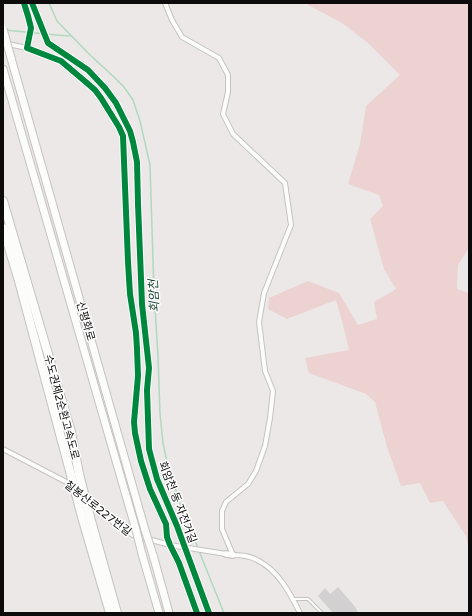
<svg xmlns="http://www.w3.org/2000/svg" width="472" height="616" viewBox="0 0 472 616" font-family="'Varela Round','Noto Sans KR',sans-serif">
	<rect width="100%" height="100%" fill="#ebe8e7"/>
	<!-- green -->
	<path fill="#ecd3d1" d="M308,3H469V248L458,265L457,289L469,293V549L466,536L443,501L430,503L420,483L401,486L387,447L375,402L366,394L309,373L305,358L349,350L343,325L336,300L287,319L268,309L269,298L308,281L339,293L358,325L377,319L374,302L396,289L384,269L370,219L383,206L379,195L348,184L360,144L366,106L400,75L368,43L342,23L308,5Z"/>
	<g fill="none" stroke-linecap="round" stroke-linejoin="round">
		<!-- stream -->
		<g stroke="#b0d9bf" stroke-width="1.5">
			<path d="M49,3L57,21L89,54L114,77L124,87L133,100L140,121L150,165L154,292L158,356L160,414L163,443L169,471L181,506L198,548"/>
			<path d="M5,30L56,35L71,36"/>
			<path d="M199,551L224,613"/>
		</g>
	</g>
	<!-- building -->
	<path fill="#d2d0d0" d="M338,587L356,608L358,613H333L318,596L325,588L330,594Z"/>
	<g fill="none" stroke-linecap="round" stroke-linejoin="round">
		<defs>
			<path id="service" d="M293,599H308L322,613"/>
			<g id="minor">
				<path d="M24,3L28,16L31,28L27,48L61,61L87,83L95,90L101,98L119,127L123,136L128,262L130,294L136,333L137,349L138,376L134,422L135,433L141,461L150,489L166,524L167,537L170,545L179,563L197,613"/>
				<path d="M165,3L172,20L182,37L219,58L228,75V92L223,114L233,134L285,183L291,225L264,293L259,322L265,371L273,391L270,418L265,446L256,471L248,484L226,502L222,511V529L233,555C241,555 250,556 257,560C278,570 290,593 300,613"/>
				<path d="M3,43L27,48"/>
				<path d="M3,449L74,486"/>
				<path d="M86,497L117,526L133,535L170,545L226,554"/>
			</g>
			<path id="tertiary" d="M226,554L233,555"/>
			<g id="trunk">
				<path d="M11,58L145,530"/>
				<path d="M3,69L136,530"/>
				<path d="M142,554L159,613"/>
				<path d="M153,555L169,613"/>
			</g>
			<g id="motorway">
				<path d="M3,201L71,432L79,474"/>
				<path d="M3,228L19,281L71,475"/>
				<path d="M82,517L110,613"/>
				<path d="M90,517L117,613"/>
			</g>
		</defs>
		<!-- service casing -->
		<use href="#service" stroke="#c5c3c2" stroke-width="4"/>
		<!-- minor casing -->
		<use href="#minor" stroke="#c5c3c2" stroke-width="6"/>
		<!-- tertiary casing -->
		<use href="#tertiary" stroke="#c5c3c2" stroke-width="8"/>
		<!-- trunk casing -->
		<use href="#trunk" stroke="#c5c3c2" stroke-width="9"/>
		<!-- motorway casing -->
		<use href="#motorway" stroke="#c5c3c2" stroke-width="10"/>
		<!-- service -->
		<use href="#service" stroke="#fcfcfb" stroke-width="2"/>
		<!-- minor -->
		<use href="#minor" stroke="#fcfcfb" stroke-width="4"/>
		<!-- tertiary -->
		<use href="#tertiary" stroke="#fcfcfb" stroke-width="5.5"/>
		<!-- trunk -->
		<use href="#trunk" stroke="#fcfcfb" stroke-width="7"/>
		<!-- motorway -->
		<use href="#motorway" stroke="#fcfcfb" stroke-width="8"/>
		<defs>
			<g id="trunk-bridge">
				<path d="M3,29L11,58"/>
				<path d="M136,530L142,554"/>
				<path d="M145,530L153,555"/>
			</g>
			<g id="motorway-bridge">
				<path d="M79,474L90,517"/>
				<path d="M71,475L82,517"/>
			</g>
		</defs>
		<!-- trunk-bridge casing -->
		<use href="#trunk-bridge" stroke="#c5c3c2" stroke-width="9" stroke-linecap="butt"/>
		<!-- motorway-bridge casing -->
		<use href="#motorway-bridge" stroke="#c5c3c2" stroke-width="10" stroke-linecap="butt"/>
		<!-- trunk-bridge -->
		<use href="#trunk-bridge" stroke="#fcfcfb" stroke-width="7"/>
		<!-- motorway-bridge -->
		<use href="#motorway-bridge" stroke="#fcfcfb" stroke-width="8"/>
		<defs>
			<g id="cycleway">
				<path d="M24,3L28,16L31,28L27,48L61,61L87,83L95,90L101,98L119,127L123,136L128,262L130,294L136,333L137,349L138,376L134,422L135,433L141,461L150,489L166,524L167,537L170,545L179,563L197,613"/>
				<path d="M32,3L48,43L88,70L105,88L116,103L130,131L133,142L137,162L138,204L142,304L149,368L147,390L149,449L157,479L177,526L209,613"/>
			</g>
		</defs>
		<!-- cycleway casing -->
		<use href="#cycleway" stroke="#fff" stroke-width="8"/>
		<!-- cycleway -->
		<use href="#cycleway" stroke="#00873e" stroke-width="6"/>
	</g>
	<g text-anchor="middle" stroke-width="3" stroke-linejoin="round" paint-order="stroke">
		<!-- street labels -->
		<g font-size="11" fill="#0d0b0b" stroke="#fff">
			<text transform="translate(86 321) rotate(74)" y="4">신평화로</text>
			<text transform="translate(62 407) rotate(75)" y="4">수도권제2순환고속도로</text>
			<text transform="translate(178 502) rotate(69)" y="4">회암천 동 자전거길</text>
			<text transform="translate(98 508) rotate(38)" y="4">칠봉산로227번길</text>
		</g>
		<!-- water labels -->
		<g font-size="12" font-style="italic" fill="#0e3e27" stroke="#fff">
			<text transform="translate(154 296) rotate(-93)" y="4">회암천</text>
		</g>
	</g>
	<!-- border -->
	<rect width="472" height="616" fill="none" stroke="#0d0b0b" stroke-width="8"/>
</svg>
